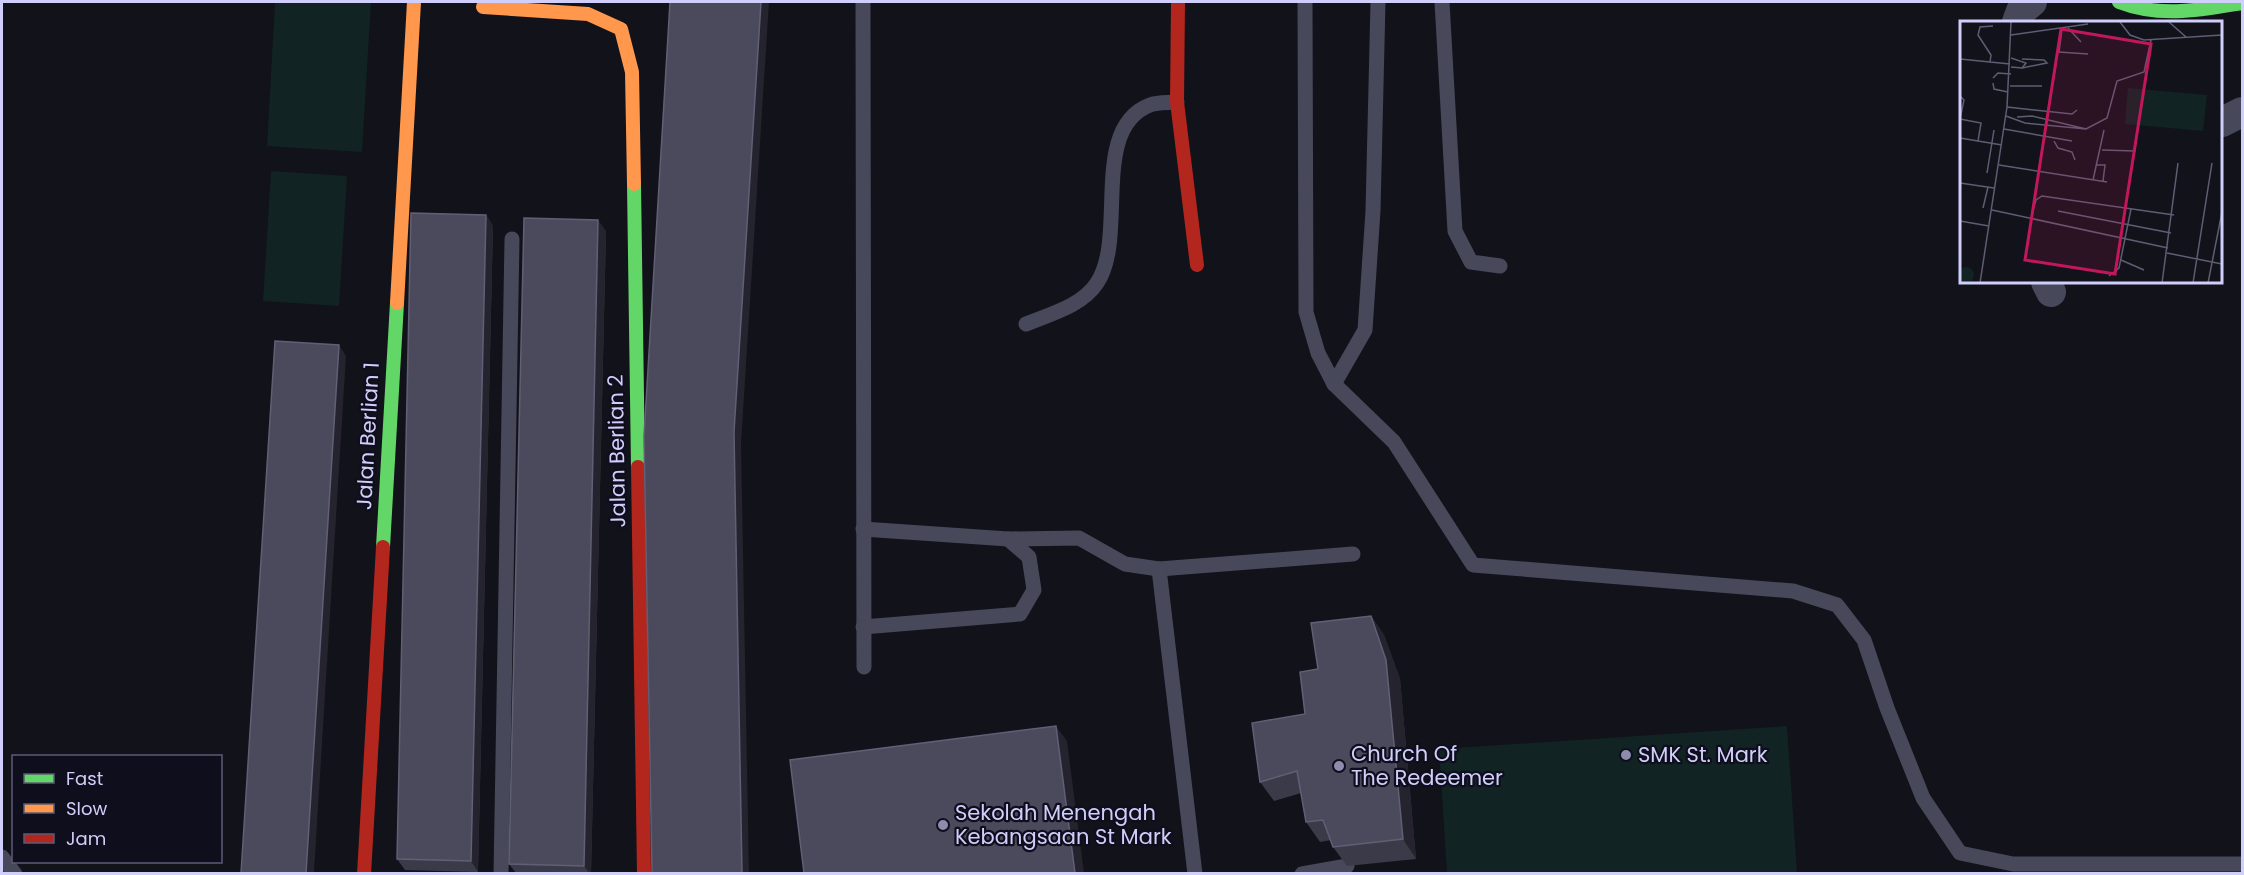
<svg xmlns="http://www.w3.org/2000/svg" width="2244" height="875" viewBox="0 0 2244 875" font-family="Poppins,sans-serif">
	<rect width="100%" height="100%" fill="#12121a"/>
	<!-- green -->
	<g fill="#112323">
		<path d="M275,2H371L362,152L267,146Z"/>
		<path d="M271,171L347,176L339,306L263,301Z"/>
		<path d="M1787,726L1797,873H1447L1439,749Z"/>
	</g>
	<g fill="none" stroke-linecap="round" stroke-linejoin="round">
		<!-- lane -->
		<g stroke="#47485a" stroke-width="15">
			<path d="M863,2L864,667"/>
			<path d="M1305,2L1306,312L1318,353L1334,384L1394,442L1473,565L1793,591L1837,605L1864,640L1887,708L1923,798L1960,853L2013,864H2242"/>
			<path d="M1442,2L1455,231L1471,262L1500,266"/>
			<path d="M1026,324C1050,314 1082,306 1097,283C1128,237 1089,128 1150,105C1158,102 1169,103 1177,102"/>
			<path d="M1334,384L1365,330L1373,211L1378,2"/>
			<path d="M863,529L1008,539L1079,538L1125,564L1159,569L1353,554"/>
			<path d="M1159,569L1195,874"/>
			<path d="M863,627L1020,614L1034,590L1029,557L1008,539"/>
			<path d="M2,857L15,874"/>
			<path d="M501,874L512,239"/>
			<path d="M1302,874L1347,866"/>
		</g>
		<!-- street -->
		<g stroke="#47485a" stroke-width="30">
			<path d="M2017,22L2021,11L2032,2"/>
			<path d="M2222,122L2242,112"/>
			<path d="M2046,282L2051,292"/>
		</g>
		<!-- fast -->
		<g stroke="#63d668" stroke-width="14">
			<path d="M2119,2C2160,18 2200,10 2242,3"/>
			<path d="M634,184L638,467"/>
			<path d="M383,547L397,303"/>
		</g>
		<!-- slow -->
		<g stroke="#ff974d" stroke-width="14">
			<path d="M483,7L588,14L621,29L632,72L634,184"/>
			<path d="M397,303L414,2"/>
		</g>
		<!-- jam -->
		<g stroke="#b3261e" stroke-width="14">
			<path d="M1178,2L1177,102L1197,265"/>
			<path d="M638,467L644,874"/>
			<path d="M364,874L383,547"/>
		</g>
	</g>
	<!-- wall -->
	<g fill="#3b3a49">
		<path d="M486,215L493,226L478,872L405,870L397,859Z"/>
		<path d="M606,231L591,873H516L509,864Z"/>
		<path d="M1371,616L1384,635L1400,679L1416,859L1347,866L1333,847L1331,840L1320,842L1306,822L1301,793L1274,801L1260,782Z"/>
	</g>
	<!-- shaded-wall -->
	<g fill="#24232e">
		<path d="M761,2H769L741,443L749,873H742L734,432Z"/>
		<path d="M486,215L493,226L478,872L471,861Z"/>
		<path d="M598,220L606,231L591,873H589L584,866Z"/>
		<path d="M339,345L346,356L314,873H306Z"/>
		<path d="M1371,616L1384,635L1400,679L1416,859L1403,839Z"/>
		<path d="M1056,726L1067,741L1084,873H1075Z"/>
	</g>
	<!-- building -->
	<g fill="#4b4a5c" stroke="#605f75" stroke-width="1.5">
		<path d="M670,2H761L734,432L742,873H652L644,436Z"/>
		<path d="M411,213L486,215L471,861L397,859Z"/>
		<path d="M524,218L598,220L584,866L509,864Z"/>
		<path d="M275,341L339,345L306,873H241Z"/>
		<path d="M1371,616L1386,660L1403,839L1333,847L1323,820L1306,822L1297,771L1260,782L1252,723L1305,714L1300,672L1318,669L1311,623Z"/>
		<path d="M1056,726L1075,873H804L790,760Z"/>
	</g>
	<!-- markers -->
	<g fill="#8e8cac" stroke="#0f0e1d" stroke-width="2">
		<circle cx="1626" cy="755" r="6"/>
		<circle cx="1339" cy="766" r="6"/>
		<circle cx="943" cy="825" r="6"/>
	</g>
	<g text-anchor="middle" stroke-width="4.5" stroke-linejoin="round" paint-order="stroke">
		<!-- street labels -->
		<g font-size="21" fill="#d0cefa" stroke="#0f0e1d">
			<text transform="translate(368 436) rotate(-87)" y="7">Jalan Berlian 1</text>
			<text transform="translate(617 451) rotate(-91)" y="7">Jalan Berlian 2</text>
		</g>
		<!-- poi labels -->
		<g font-size="21" fill="#d0cefa" stroke="#0f0e1d" text-anchor="start">
			<text x="1351" y="761">Church Of<tspan x="1351" dy="24">The Redeemer</tspan></text>
			<text x="1638" y="762">SMK St. Mark</text>
			<text x="955" y="820">Sekolah Menengah<tspan x="955" dy="24">Kebangsaan St Mark</tspan></text>
		</g>
	</g>
	<!-- overview -->
	<g transform="translate(1960 21)">
		<rect width="262" height="262" fill="#12121a"/>
		<path d="M168,67L247,74L243,110L165,103ZM-2 254a8 8 0 1 1 16 0a8 8 0 1 1-16 0Z" fill="#112323"/>
		<path fill="none" stroke="#5e5d74" stroke-width="1.5" d="M160,1L170,14L184,19L262,14M209,1L226,16M108,7L121,21M102,8L99,31L128,33M51,14L128,3M0,38L50,43M30,41L31,34L18,14L20,6L33,5M51,46L62,47L66,42L51,37M62,47L87,42L84,39L62,38M33,57L38,52L51,53M33,62L34,68L48,71M50,65H82M0,75L4,79L0,98M47,86L112,93L117,89M46,95L65,102L126,108L147,97L157,60L184,51L191,19M57,96L72,95L126,108M0,98L21,102L18,120M44,108L112,120M0,117L42,124M94,120L98,127L112,131L115,139M142,129L175,130L176,115M39,144L147,161M137,144H145L143,160M27,152L34,109M133,159L144,109M0,162L34,167M23,187L28,166M32,189L208,227M73,189L76,179L82,175L214,194M98,190L211,212M0,200L29,205M207,232L262,243M161,239L184,249M149,255L159,247L171,188M20,262L47,86L51,1M202,262L218,142M233,262L252,142M248,262L262,191"/>
		<path fill="#c2185b" fill-opacity="0.15" stroke="#c2185b" stroke-width="3" d="M101,8L191,23L155,253L65,239Z"/>
		<rect width="262" height="262" fill="none" stroke="#d0cefa" stroke-width="3"/>
	</g>
	<!-- border -->
	<rect width="2244" height="875" fill="none" stroke="#d0cefa" stroke-width="6"/>
	<!-- legend -->
	<rect x="12" y="755" width="210" height="108" fill="#0f0e1d" stroke="#5c5b75" stroke-width="1.5"/>
	<rect x="24" y="774" width="30" height="9" fill="#63d668" stroke="#5c5b75" stroke-width="1.5"/>
	<text x="66" y="785" font-size="18" fill="#d0cefa">Fast</text>
	<rect x="24" y="804" width="30" height="9" fill="#ff974d" stroke="#5c5b75" stroke-width="1.5"/>
	<text x="66" y="815" font-size="18" fill="#d0cefa">Slow</text>
	<rect x="24" y="834" width="30" height="9" fill="#b3261e" stroke="#5c5b75" stroke-width="1.5"/>
	<text x="66" y="845" font-size="18" fill="#d0cefa">Jam</text>
</svg>
